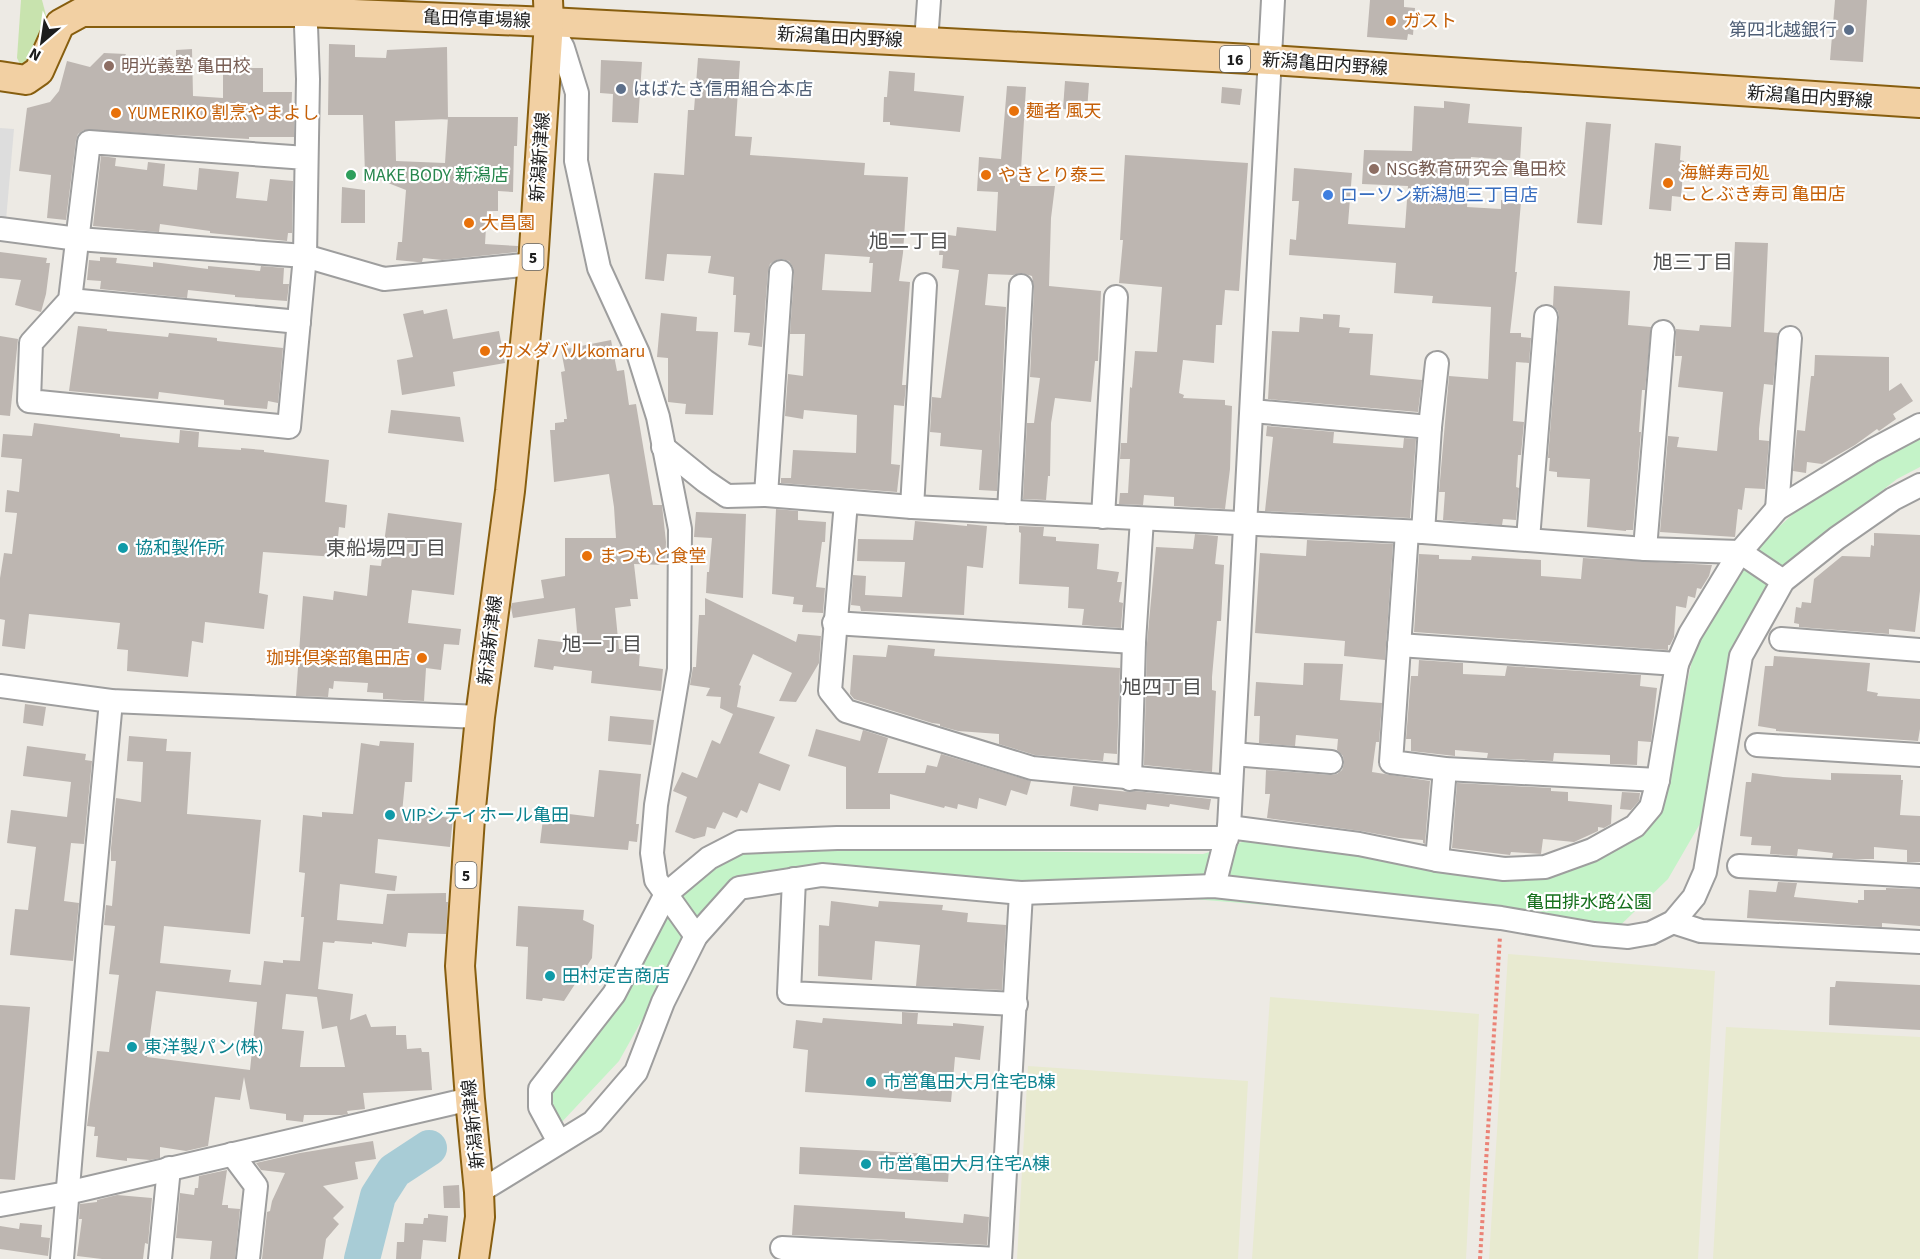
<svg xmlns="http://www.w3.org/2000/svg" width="1920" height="1259" viewBox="0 0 1920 1259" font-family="'Source Sans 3','Noto Sans JP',sans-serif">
	<rect width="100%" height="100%" fill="#edeae4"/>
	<!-- farmland -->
	<g fill="#e8ead0">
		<path d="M1508,954L1715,971L1698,1259H1489Z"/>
		<path d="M1270,997L1479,1014L1466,1259H1252Z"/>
		<path d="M1726,1027L1920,1037V1259H1713Z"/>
		<path d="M1028,1066L1248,1081L1238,1259H1017Z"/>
	</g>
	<!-- grass -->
	<path fill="#c8e3ae" d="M21,0H42L47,19L28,63L20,64L17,58Z"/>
	<!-- park -->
	<path fill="#c4f3c8" d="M1920,435V467L1897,479L1790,562L1730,668L1701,822L1668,879L1602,943L1459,921L828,869L735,883L685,943L619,1061L560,1124L547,1107L549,1086L680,892L743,847L1203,854L1252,839L1561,871L1631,842L1662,802L1696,642L1756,548L1804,504Z"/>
	<!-- parking -->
	<path fill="#ddd" d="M0,128L14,129L6,220L0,219Z"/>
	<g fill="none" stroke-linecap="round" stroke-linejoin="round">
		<!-- river -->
		<path stroke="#a8ccd6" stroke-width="36" d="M362,1259L378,1196L394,1171L429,1148"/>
	</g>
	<!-- building -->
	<g fill="#bdb6b1" fill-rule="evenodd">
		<path d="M1370,0H1404V7L1415,8L1413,35L1408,34L1407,40L1367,37Z"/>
		<path d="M1835,0H1867L1863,62L1830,60Z"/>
		<path d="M329,44L355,45V57L386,58L387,50L447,47L448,119L395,121L396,161L445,163L448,117H518L517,146H514L513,192L498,191V211H487L485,244L518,246L517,252L442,260L423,258L422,262H417L396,260L398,242H402L406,190L365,174L363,115H328Z"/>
		<path d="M192,49L193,96L223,98V68H263V92H292L291,119H294V137H249V139L84,130L78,134L76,140L66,220L47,218L51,175L19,171L27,108L50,102L59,91L67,61L90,67L104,53L126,54L125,56L172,57L176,56V50Z"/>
		<path d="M698,58L740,61L735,136L752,137L750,155L865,163L864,175L908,177L903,253L899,281L910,282L902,385H906L904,406L894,405L891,464L900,465L897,492L781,483V478H791L793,450L856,453L857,415L804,410L803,419L785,416L788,374L803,376L805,334H790L794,273L793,267L789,261L782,259L776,260L770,264L768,271L762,347L748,345L750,333L734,332L736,295H733L734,277L708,273L711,256L667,254L664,281L645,279L654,173L684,175L688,110H694ZM825,254L870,257L869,263H873L871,292L822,290Z"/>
		<path d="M601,60L642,62L638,123L612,122L613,94L600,93Z"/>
		<path d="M889,71L915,73L914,91L964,96L960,132L890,125V122H883L884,97H887Z"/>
		<path d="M1065,81L1089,83L1087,111L1063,109Z"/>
		<path d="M1007,86L1026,87L1020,186H1055L1051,218L1049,286L1101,291L1098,361H1095L1091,402L1055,398L1051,423L1050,476H1048L1046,500L1023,499L1027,423H1034L1040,378L1030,377L1034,287L1032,276L1021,273L1013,275L988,274L985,305L1006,307L997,491L979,490L982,450L940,446L941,433L930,432L932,397L941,398L959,270L942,268L943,255H939L941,234L956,236L957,227L996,231L998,192L977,191L979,157L1001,159Z"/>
		<path d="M1222,87L1242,89L1240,105L1221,103Z"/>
		<path d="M1444,101L1470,104L1468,123L1522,127L1520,161L1471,157L1467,207L1501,209V200L1521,202L1515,272H1517L1510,333H1521V337L1531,338L1529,363L1516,362L1513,421L1524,422L1521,455H1518L1516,487L1519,488L1516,520L1503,519L1502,525L1443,520L1445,492H1439L1449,376L1488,379L1491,307L1432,303L1433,296L1394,293L1396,263L1289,255L1290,239L1296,240L1299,201H1292L1294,168L1352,173L1348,224L1405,228L1408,186L1362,184L1364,150L1412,151L1414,106L1444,108Z"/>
		<path d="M1586,122L1611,124L1602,225L1577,223Z"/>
		<path d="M1655,143L1681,146L1680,160L1684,161L1681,197L1672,196L1671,211L1649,209Z"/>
		<path d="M1125,155L1248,163L1239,291L1225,290L1222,325H1216L1214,363L1183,360L1179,393L1184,395L1183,398L1225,400V405L1232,406L1230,469L1225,509L1174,506V497L1144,495L1143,505L1119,504L1120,493H1128L1130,459H1120L1121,443H1127L1130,387L1132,388L1135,351L1157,352L1162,287L1119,283L1123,240H1120Z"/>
		<path d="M101,156L116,158L115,166L147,170L148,162L165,164L163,186L197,190L199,168L239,172L236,198L267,201L270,179L293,181L292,233H288L287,241L210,233V231L160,224L159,232L93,226Z"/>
		<path d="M342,187L365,190V223H341Z"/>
		<path d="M1735,242L1768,243L1764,332L1778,333L1773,385L1764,384L1759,429V440L1769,441L1765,489L1745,488L1742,510L1738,509L1735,537L1660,532L1668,436L1679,437L1677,447L1717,451L1723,392L1678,387L1682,356H1675L1676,329L1699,331L1700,325L1731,327Z"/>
		<path d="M0,252L47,258L46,263H50L46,294L41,312L15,305L21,280L0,278Z"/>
		<path d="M100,257L117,258L116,263L153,267V262L208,269V266L260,271L261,266L284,268L283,284H289L287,301L235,297V295L188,290L187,298L100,289L101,281L87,280L89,260L100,261Z"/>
		<path d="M1554,286L1630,291L1628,325L1651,327L1645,390H1642L1639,432H1641L1633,530H1626V531L1587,527L1590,479L1557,477V472L1549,471L1550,458H1548L1559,318L1558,311L1553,306Z"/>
		<path d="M447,309L453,339L499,331L505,363L453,372L455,386L402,395L397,360L413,357L403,314L423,310L424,314Z"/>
		<path d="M661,313L697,317L696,331L718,332L713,415L685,414L686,404L668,402V358L657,357Z"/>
		<path d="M1323,314L1340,315L1339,327L1350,328L1349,333L1373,334L1370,375L1422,380L1418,412L1268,399L1272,331L1299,332L1300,317L1323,319Z"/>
		<path d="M78,326L107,329V331L168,337L169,333L217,338V341L283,348L278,403L268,401L267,409L224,405V400L159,392L158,399L69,391Z"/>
		<path d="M0,336L18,339L10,416L0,415Z"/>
		<path d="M611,340L617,371L624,370L629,405L636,404L653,505H662L666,542L665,565L634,564L638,599H630L631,606L615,608L619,649L640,651L639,666L663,669L661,691L591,683L592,671L554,666L553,670L534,667L538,639L578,644L575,608L513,618L511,607L512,603L544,598L541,580L565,576V538H616L614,507L609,474L554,482L550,430H555V423L564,422V419H567L561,372L565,371L561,350Z"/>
		<path d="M1815,355L1889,357V391L1901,383L1913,401L1893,414L1896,419L1879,431L1877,429L1855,445L1822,464L1807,462L1806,473L1793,471L1797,430L1805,431L1811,376H1814Z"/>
		<path d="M391,410L460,417L464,442L388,433Z"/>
		<path d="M34,423L120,434V437L179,443L180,430L199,432L198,447L241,450V448L264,450V452L329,460L325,502L347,505L345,528L339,527L336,557L263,552L259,593L268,595L264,629L205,622L203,643L192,641L188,677L127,671L128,650L117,649L120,623L29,614L25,649L2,646L5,620L0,619V578L4,553L12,554L17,513L5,512L7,490L19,492L22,459L1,457L3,434L32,436Z"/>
		<path d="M1267,426L1334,432L1333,443L1403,448L1404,438L1416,439L1410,518L1265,511L1273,437L1266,436Z"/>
		<path d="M776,509L798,511V520L826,522L825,542H822L816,587L825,588L823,613L802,612L803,605L793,604L794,597L772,594Z"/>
		<path d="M696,512L746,514L743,598L706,593L707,572H709L712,538L694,537Z"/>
		<path d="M388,513L462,523L454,595L412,590L408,623L461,629L459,645L444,644L441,670L426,668L424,701L383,699V693L367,692L368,683L334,681L333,689L329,688L328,697L296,696L303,596L333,600L334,591L367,596L370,565L381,566Z"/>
		<path d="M915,521L967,526V524L987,526L983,568L967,566L964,615L861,611L860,606L851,605L853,575L866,576L865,595L902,597L905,562L857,561L858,539L913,540Z"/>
		<path d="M1019,526L1044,527L1043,536L1056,537V541L1099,544L1097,569L1119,572L1117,582H1122L1119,602L1123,603L1121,628L1082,625L1084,609L1068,608L1069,587L1019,584L1021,533L1019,532Z"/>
		<path d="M1874,533L1920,535V591L1915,632L1889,629V634L1799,627V624L1794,623L1796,607L1801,608L1802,602L1811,603L1814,579L1842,556L1870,557L1871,545L1874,546Z"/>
		<path d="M1195,534L1218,536L1215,564L1224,565L1221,621H1217L1212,677V690L1216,691L1212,772L1144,765L1147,643L1156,547L1193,549Z"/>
		<path d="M1307,540L1393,544L1385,660L1344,656L1345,641L1255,633L1260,553L1306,556Z"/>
		<path d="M1419,554L1439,555V559L1471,560L1472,556L1541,560V576L1581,579L1583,558L1712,565L1709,576L1701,589L1697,588L1695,598L1688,596L1686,608L1676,606L1674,637L1670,645H1668V650L1414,632Z"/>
		<path d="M705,598L796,642L798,634L821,636L819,663L796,702L779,701L792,673L753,654L739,685L741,686L737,707L775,717L759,753L790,765L780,791L759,783L747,813L741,810L737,818L723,812L715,829L707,827L705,836L694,839L675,832L687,797L673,791L682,772L697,778L712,740L720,744L733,714L720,708L721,697L706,696L710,688L690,685L693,667H696L699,615H705Z"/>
		<path d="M888,645L935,649L934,656L1120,668L1117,754L1104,753L1103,761L1035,755L999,744V734L958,731L940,726V724L932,723L854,699L850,694L853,655L886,657Z"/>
		<path d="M1774,656L1870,663L1867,691L1878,693L1877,696L1920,699V729L1918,741L1776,731V729L1758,726L1765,666H1773Z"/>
		<path d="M1419,660L1463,663V674L1505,676L1507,666L1641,675L1640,686L1657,688L1651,742L1638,741L1637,765L1610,764V755L1554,753L1553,761L1487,758L1488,753L1455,750V756L1411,751V739H1406L1411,676H1418Z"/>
		<path d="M1304,663L1343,664L1340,700L1382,703L1379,742H1376L1372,772L1430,781L1425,844L1423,843V840L1399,838L1361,831L1267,818L1270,794H1265L1266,770L1330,775L1337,774L1342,770L1344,764L1343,756L1337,750L1338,739L1296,735L1295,746L1259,743L1260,716H1254L1256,682L1303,685Z"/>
		<path d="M25,704L46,707L43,726L23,723Z"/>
		<path d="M610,716L654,720L651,745L608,741Z"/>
		<path d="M816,729L860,741L863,730L888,738L878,773H925L927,765L937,767L941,754L1031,781L1027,795L1011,790L1006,806L979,798L977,809L958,804L957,809L945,806L944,808L890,794V809H846V767L808,756Z"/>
		<path d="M129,736L167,739L166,751L191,752L187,814L261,820L250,934L164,926L160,963L231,970L229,982L261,985L264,961L283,963V960L300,961L304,917H301L305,873L299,872L303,815L322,817V812L353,814L361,743L379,746L380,741L414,743L412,782H405L402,813L453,818L450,847L378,839L375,873L397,876L395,891L340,884L337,920L383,924L387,894L446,893V902H448L446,934L408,933L406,947L372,942V944L335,941L334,943L323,942L318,989L353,994L350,1020L366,1014L371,1027L396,1026V1035H406L407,1049L421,1048L422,1052H429L432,1090L363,1093L365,1109L347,1111L348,1114L342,1115H304L303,1122L286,1120V1114L250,1109L244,1077L240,1100L215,1097L208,1146L186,1151L160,1147V1158L150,1160L127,1158V1161L96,1157L98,1136H94L95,1127L87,1126L97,1051L109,1052L119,975L109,974L115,926L104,925L106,905L112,906L116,861H111V848L116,798L141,802L143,762L127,761ZM156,991L257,1002L250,1070L147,1057ZM286,994L317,997L322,1029L337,1026L345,1067H300L304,1031L282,1029Z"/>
		<path d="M27,746L86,754L85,760L92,761L84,844L71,843L64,901L79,903L73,961L10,955L15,909L28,910L36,847L7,843L11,810L67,817L71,782L23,776Z"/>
		<path d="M599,770L641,774L636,824H639L637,842L629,841L628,850L540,843L544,811L594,817Z"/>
		<path d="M1752,773L1783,777L1831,780V773L1901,775V780H1903L1900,815L1920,816V862H1907V850L1874,847V859H1855L1832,858L1833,853L1798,849L1797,856L1770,854L1771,846L1751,845L1752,837L1740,836L1746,782H1751Z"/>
		<path d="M1457,783L1551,788V791L1568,792V801L1612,805L1611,824L1604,828L1598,827V831L1574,842L1543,839L1541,854L1511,852L1510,855L1452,848Z"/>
		<path d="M1073,786L1129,792L1135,791L1211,799L1209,810L1170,804L1169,807L1147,804L1146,810L1099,804L1098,811L1070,806Z"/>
		<path d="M1622,792L1640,793L1639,801L1631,810L1620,809Z"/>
		<path d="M1778,882L1797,883L1794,897L1858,903V900H1864V890H1886V888L1920,889V926L1882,923V927L1747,918L1749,890L1776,892Z"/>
		<path d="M831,901L878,907L879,901L943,905L942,910L968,913L967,922L1006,925L1002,990L916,986L920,945L875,941L872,980L818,976L819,925L829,926Z"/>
		<path d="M518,906L584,910L583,920L594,925L592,958L564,1001L543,998L542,1001L526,999L528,947L516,946Z"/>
		<path d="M1836,981L1920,985V1030L1829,1025L1830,987H1835Z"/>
		<path d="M0,1005L30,1007L15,1180L0,1179Z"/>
		<path d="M902,1012L918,1013L917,1024L953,1026V1023L984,1026L980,1060L955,1057L951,1102L805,1092L808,1050L793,1048L796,1020L822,1023L823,1018L902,1024Z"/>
		<path d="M373,1141L376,1159L355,1162L358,1179L323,1186L344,1207L333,1218L339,1224L326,1239L323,1259H262L267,1212L270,1211L272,1201L285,1173L261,1170L256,1163L300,1153Z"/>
		<path d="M800,1147L950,1155L948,1182L799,1174Z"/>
		<path d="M227,1170L222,1205H228V1208L240,1209L235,1259H210L212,1241L176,1238L180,1193L194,1195L195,1188H198L199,1176Z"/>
		<path d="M459,1185L460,1208H444L443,1186Z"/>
		<path d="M117,1195L152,1198L148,1244L145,1243L143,1259H102L77,1256L82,1219H79L80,1204L97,1202V1200Z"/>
		<path d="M794,1205L905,1212V1218L963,1223L964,1214L989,1217L987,1245L792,1235Z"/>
		<path d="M428,1214L448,1216L446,1242L423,1240L421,1259H396L397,1242H404L405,1223L423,1224L424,1218H428Z"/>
		<path d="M20,1223L42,1225L41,1237L50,1238L48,1256L0,1249V1226L19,1229Z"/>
	</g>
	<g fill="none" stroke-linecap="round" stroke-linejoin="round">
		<defs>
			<g id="minor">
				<path d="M305,0L308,79L305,256L289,427L29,401L31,343L70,300L89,142L306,158"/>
				<path d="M549,22L563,48L577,93L576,161L599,268L638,353L658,417L680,529L679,669L656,805L652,853L656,880L696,936"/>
				<path d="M926,42L929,0"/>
				<path d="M0,229L78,239L305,256L384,279L533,264"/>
				<path d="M70,300L299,322"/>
				<path d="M1252,411L1430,427"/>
				<path d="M663,447L705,481L727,496L766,495L912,507L1423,532L1645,549L1740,552L1783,581"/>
				<path d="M766,495L781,272"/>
				<path d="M846,502L830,691L846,711L1032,768L1231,787"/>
				<path d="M912,507L925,285"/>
				<path d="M1777,509L1790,338"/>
				<path d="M1009,512L1021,286"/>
				<path d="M1103,517L1116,297"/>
				<path d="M1407,532L1391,762L1445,769L1658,780"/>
				<path d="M1423,532L1430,427L1437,363"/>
				<path d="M1528,539L1546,317"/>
				<path d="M1645,549L1663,332"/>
				<path d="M834,623L1134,642"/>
				<path d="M1781,639L1920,650"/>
				<path d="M1399,645L1677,664"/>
				<path d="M0,686L111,701L480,717"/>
				<path d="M1757,745L1920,755"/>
				<path d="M1233,754L1331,762"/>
				<path d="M1130,779L1134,642L1142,519"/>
				<path d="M1229,827L1359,844L1437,860L1504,869L1545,867L1592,850L1635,826L1651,807L1658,780L1677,664L1690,634L1740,552L1777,509L1873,450L1920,425"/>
				<path d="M1437,860L1445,769"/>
				<path d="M1739,866L1920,876"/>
				<path d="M794,879L789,993L1016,1004"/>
				<path d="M1214,886L1229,827L1273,0"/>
				<path d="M1673,922L1701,931L1920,942"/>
				<path d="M559,1142L540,1107V1089L614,994L666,894L709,858L740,842L837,838H1227"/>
				<path d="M232,1154L256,1186L248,1259"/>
				<path d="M479,1192L593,1122L636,1072L663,1002L696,936L739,888L822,875L1021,893L1214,886L1501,918L1594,934L1628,937L1651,933L1673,922L1694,897L1705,872L1741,656L1783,581L1837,538L1893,499L1920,485"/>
				<path d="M0,1205L67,1193L470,1099"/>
				<path d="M782,1248L998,1259"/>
				<path d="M62,1259L89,938L111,701"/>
				<path d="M160,1259L169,1168"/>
				<path d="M1000,1259L1021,893"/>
			</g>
			<g id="major">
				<path d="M0,76L26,80L39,71L60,24L82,12H305L549,22L1270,60L1920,103"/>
				<path d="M474,1259L480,1217L479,1192L470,1099L460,966L470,818L480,717L510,491L533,264L549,22L548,0"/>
			</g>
		</defs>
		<!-- minor casing -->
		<use href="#minor" stroke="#9e9e9e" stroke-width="26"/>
		<!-- major casing -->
		<use href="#major" stroke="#875e0f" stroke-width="32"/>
		<!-- path -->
		<path stroke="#eb8276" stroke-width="4" stroke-dasharray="3 3" stroke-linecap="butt" d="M1480,1259L1500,936"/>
		<!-- minor -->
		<use href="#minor" stroke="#fff" stroke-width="22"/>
		<!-- major -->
		<use href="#major" stroke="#f2d0a3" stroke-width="28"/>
	</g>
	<!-- markers -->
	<g fill="#e8710a" stroke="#fff" stroke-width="2">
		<circle cx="1391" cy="21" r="6"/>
		<circle cx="1014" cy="111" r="6"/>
		<circle cx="116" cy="113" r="6"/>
		<circle cx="986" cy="175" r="6"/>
		<circle cx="1668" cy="183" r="6"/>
		<circle cx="469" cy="223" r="6"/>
		<circle cx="485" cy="351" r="6"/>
		<circle cx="587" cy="556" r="6"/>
		<circle cx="422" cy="658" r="6"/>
	</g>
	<g fill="#5c6f8a" stroke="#fff" stroke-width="2">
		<circle cx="1849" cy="30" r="6"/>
		<circle cx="621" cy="89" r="6"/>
	</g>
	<g fill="#8d6e63" stroke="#fff" stroke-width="2">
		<circle cx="109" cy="66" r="6"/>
		<circle cx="1374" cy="169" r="6"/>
	</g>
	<circle fill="#2e9e5b" stroke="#fff" stroke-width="2" cx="351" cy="175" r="6"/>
	<circle fill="#3f7fe0" stroke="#fff" stroke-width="2" cx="1328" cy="195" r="6"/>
	<g fill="#0f9aa8" stroke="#fff" stroke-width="2">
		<circle cx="123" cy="548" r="6"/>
		<circle cx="390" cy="815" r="6"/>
		<circle cx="550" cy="976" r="6"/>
		<circle cx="132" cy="1047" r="6"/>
		<circle cx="871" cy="1082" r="6"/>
		<circle cx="866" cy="1164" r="6"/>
	</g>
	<g text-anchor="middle" stroke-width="4.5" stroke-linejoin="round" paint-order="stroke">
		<!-- shield labels -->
		<g fill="#fff" stroke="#616161" stroke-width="1.5">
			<rect x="1220" y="46" width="30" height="26" rx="4.5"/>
			<rect x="522.5" y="244" width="21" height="26" rx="4.5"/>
			<rect x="455.5" y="862" width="21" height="26" rx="4.5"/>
		</g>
		<g font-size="16" font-weight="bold" fill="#1d1d1d">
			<text x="1235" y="65">16</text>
			<text x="533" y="263">5</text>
			<text x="466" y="881">5</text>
		</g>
		<!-- street labels -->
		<g font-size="18" fill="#1d1d1d" stroke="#fff">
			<text transform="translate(477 19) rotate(2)" y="6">亀田停車場線</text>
			<text transform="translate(840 37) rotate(3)" y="6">新潟亀田内野線</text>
			<text transform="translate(1325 64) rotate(4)" y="6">新潟亀田内野線</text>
			<text transform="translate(1810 97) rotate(4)" y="6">新潟亀田内野線</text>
			<text transform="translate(540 157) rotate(-86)" y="6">新潟新津線</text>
			<text transform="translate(490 640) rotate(-83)" y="6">新潟新津線</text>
			<text transform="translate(473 1124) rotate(-96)" y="6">新潟新津線</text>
		</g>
		<!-- food labels -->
		<g font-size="18" fill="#c56008" stroke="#fff" text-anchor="start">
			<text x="1403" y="27">ガスト</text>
			<text x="1026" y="117">麺者 風天</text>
			<text x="128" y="119">YUMERIKO 割烹やまよし</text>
			<text x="1680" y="179">海鮮寿司処<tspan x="1680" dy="21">ことぶき寿司 亀田店</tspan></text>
			<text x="998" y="181">やきとり泰三</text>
			<text x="481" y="229">大昌園</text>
			<text x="497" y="357">カメダバルkomaru</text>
			<text x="599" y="562">まつもと食堂</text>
			<text x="410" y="664" text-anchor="end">珈琲倶楽部亀田店</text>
		</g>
		<!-- service labels -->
		<g font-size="18" fill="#4e5e75" stroke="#fff" text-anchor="end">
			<text x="1837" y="36">第四北越銀行</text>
			<text x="633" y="95" text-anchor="start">はばたき信用組合本店</text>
		</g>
		<!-- education labels -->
		<g font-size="18" fill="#785e54" stroke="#fff" text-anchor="start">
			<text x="121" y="72">明光義塾 亀田校</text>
			<text x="1386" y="175">NSG教育研究会 亀田校</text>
		</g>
		<!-- leisure labels -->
		<g font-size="18" fill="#27864d" stroke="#fff" text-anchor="start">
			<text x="363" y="181">MAKE BODY 新潟店</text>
		</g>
		<!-- shop labels -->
		<g font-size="18" fill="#366cbe" stroke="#fff" text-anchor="start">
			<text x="1340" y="201">ローソン新潟旭三丁目店</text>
		</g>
		<!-- culture labels -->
		<g font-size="18" fill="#0d838f" stroke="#fff" text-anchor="start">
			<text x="135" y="554">協和製作所</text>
			<text x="402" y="821">VIPシティホール亀田</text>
			<text x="562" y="982">田村定吉商店</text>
			<text x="144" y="1053">東洋製パン(株)</text>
			<text x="883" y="1088">市営亀田大月住宅B棟</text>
			<text x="878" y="1170">市営亀田大月住宅A棟</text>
		</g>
		<!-- park labels -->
		<g font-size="18" fill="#16701d" stroke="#fff">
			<text x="1589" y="908">亀田排水路公園</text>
		</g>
		<!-- neighbourhood labels -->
		<g font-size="20" fill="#505050" stroke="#fff">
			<text x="909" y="248">旭二丁目</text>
			<text x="1693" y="269">旭三丁目</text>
			<text x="386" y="555">東船場四丁目</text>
			<text x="602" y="651">旭一丁目</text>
			<text x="1162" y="694">旭四丁目</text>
		</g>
	</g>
	<!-- north arrow -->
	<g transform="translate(42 42) rotate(209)" stroke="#ffffff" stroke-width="4.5" paint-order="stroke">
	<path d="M0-4.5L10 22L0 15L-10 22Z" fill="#1d1d1d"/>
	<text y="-9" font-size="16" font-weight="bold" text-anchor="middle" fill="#1d1d1d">N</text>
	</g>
</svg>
